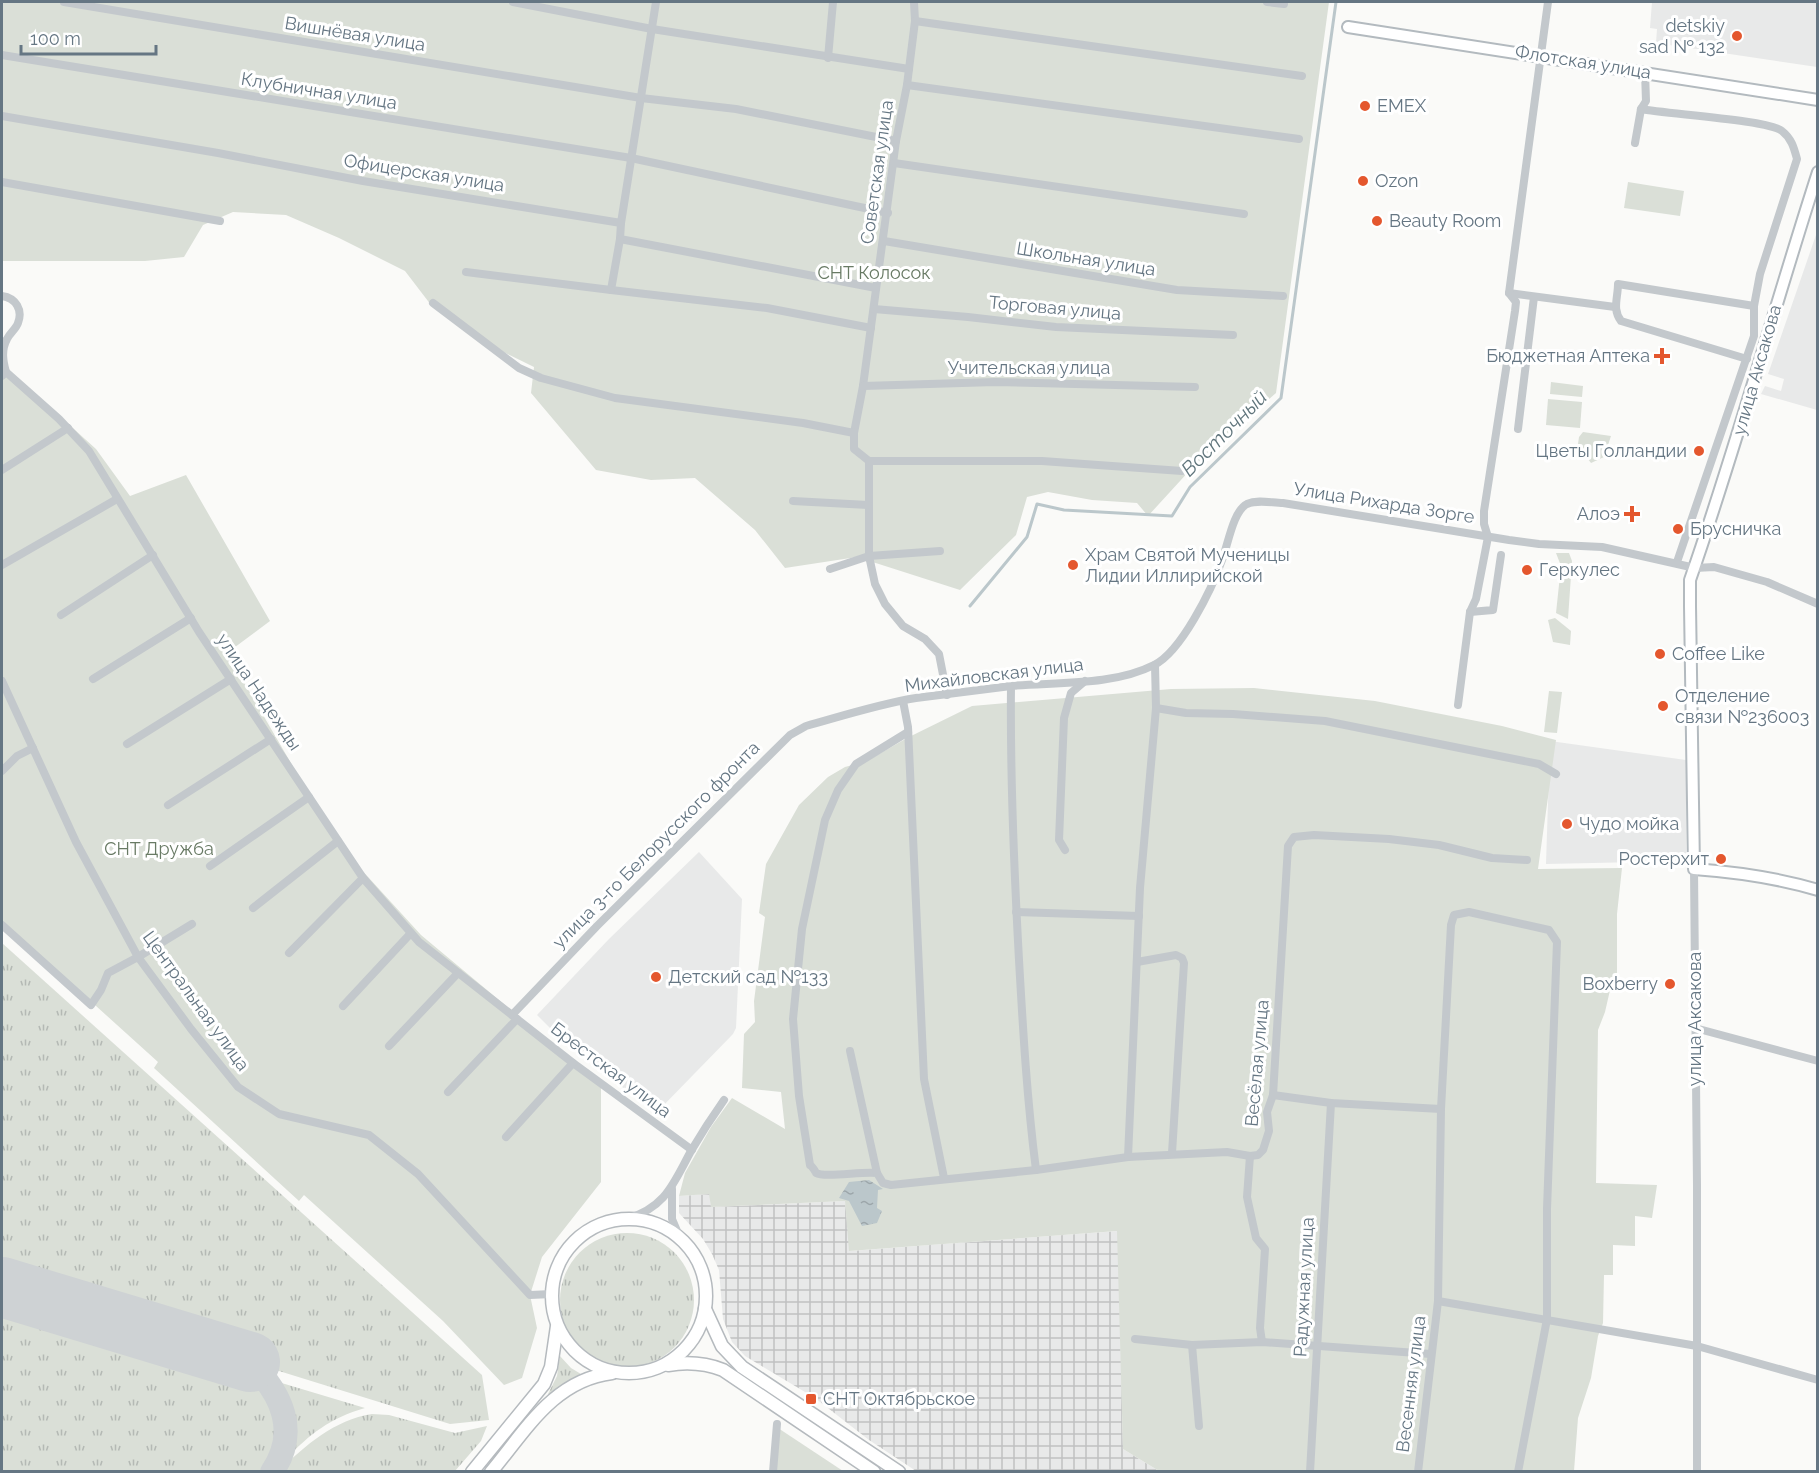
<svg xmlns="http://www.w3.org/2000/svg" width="1819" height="1473" viewBox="0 0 1819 1473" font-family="Raleway,sans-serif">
	<defs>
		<pattern id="industrial-grid" width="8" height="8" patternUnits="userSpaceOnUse" patternTransform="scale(1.5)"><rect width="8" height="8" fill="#e8e9e9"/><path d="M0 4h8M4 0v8" fill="none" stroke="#c0c1c2"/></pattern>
		<pattern id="grass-tufts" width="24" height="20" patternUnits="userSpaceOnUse" patternTransform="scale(1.5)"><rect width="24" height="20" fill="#dadfd7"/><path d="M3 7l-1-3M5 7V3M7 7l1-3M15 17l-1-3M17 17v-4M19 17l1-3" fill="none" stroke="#b4b9b4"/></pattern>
		<pattern id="water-ripples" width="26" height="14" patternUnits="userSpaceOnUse" patternTransform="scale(1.5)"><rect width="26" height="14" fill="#bbc7cb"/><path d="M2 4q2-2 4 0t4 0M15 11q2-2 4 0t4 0" fill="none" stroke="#9ca6aa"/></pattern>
	</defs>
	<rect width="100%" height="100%" fill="#fafaf8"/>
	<!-- built -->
	<g fill="#e8e9e9">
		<path d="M1652,2H1817V67L1656,43L1657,29L1650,28Z"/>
		<path d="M1817,232V410L1761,394L1765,386L1781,391L1784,379L1768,374Z"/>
		<path d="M1550,741L1686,760V861L1546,864Z"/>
		<path d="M699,852L742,899L736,1028L733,1034L656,1113L564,1042L537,1015L609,939Z"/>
	</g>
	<!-- industrial -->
	<path fill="url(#industrial-grid)" d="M710,1194L711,1207L845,1201L850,1251L1118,1231L1123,1449L1159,1471H916L869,1440L815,1398L745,1356L732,1342L723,1319L719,1270L712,1254L703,1239L679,1213V1196Z"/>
	<!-- grass -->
	<g fill="url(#grass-tufts)">
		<path d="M2,943L482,1375L489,1420L450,1424L2,1285Z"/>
		<circle cx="627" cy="1300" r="67"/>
		<path d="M2,1297L237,1369C247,1373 259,1377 267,1385C291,1410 285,1448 263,1471H2Z"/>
		<path d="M560,1356L571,1368L586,1377L551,1396L548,1394L557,1376Z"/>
		<path d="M275,1381L365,1408C330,1418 310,1434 286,1459C294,1426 293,1410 275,1381Z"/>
		<path d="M372,1414L389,1415L455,1433L487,1426L481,1441L455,1471H279C306,1445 334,1420 372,1414Z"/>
	</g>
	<!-- green -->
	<g fill="#dadfd7">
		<path d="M2,2H1329L1276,393L1191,469L1148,516L1137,503L1092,500L1048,492L1027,497L1016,535L960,590L857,557L785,568L755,530L695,478L651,480L596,470L531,393L534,367L475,338L431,305L405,271L339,238L286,215L233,212L203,225L184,257L145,261H2Z"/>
		<path d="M1628,182L1684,191L1680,216L1624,208Z"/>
		<path d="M2,364L96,449L130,496L186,475L270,621L227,653L338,844L421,935L601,1085V1182L542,1257L530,1295L537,1328L522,1378L504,1385L443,1321L304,1195L299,1201L154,1068L158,1062L2,921Z"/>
		<path d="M1551,382L1583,386L1582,397L1550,394Z"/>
		<path d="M1548,399L1582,402L1580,428L1546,425Z"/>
		<path d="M1583,432L1611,436L1604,457L1591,463L1588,459L1576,458L1579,437Z"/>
		<path d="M1556,553H1569L1572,561L1568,619L1556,613L1561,566Z"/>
		<path d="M1555,618L1571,631L1570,645L1553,642L1548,620Z"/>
		<path d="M1254,688L1375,701L1502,726L1556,740L1538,869L1622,868L1617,914V974L1613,977L1605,1012L1598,1030L1596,1183L1657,1185L1652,1218L1635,1216V1246L1613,1245V1275H1604L1603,1323L1598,1336L1591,1378L1578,1418L1574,1471H1159L1123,1449L1117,1231L849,1251L845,1201L711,1207L709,1194L679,1196L685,1173L711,1127L732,1098L785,1129L781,1092L742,1088L744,1034L755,1022L754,1001L765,917L759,913L766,864L799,805L828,777L845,767L867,761L907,738L972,706L1171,689Z"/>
		<path d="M1549,691L1562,692L1557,733L1544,732Z"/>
		<path d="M778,1428L843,1471L771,1472Z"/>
	</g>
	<!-- water -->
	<path fill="url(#water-ripples)" d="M869,1180L883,1189L878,1190L877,1208L882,1211L877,1223L862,1226L849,1201L839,1198L849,1182Z"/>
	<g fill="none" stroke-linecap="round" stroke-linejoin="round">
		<!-- stream -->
		<path stroke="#bbc7cb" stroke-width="3" d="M970,606L1027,537L1037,504L1064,510L1172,516L1190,487L1281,398L1336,2"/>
		<!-- taxiway -->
		<path stroke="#ced2d4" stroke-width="24" d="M250,1362C281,1393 300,1431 272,1472"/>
		<!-- runway -->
		<path stroke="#ced2d4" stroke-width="60" d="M2,1287L250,1362"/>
		<defs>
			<g id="secondary">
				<path d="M1348,27L1818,100"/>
				<path d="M1818,172C1774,308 1737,445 1690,580V606L1694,869C1735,872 1778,878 1818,890"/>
			</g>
			<g id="primary">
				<circle cx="629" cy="1296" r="77"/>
				<path d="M705,1309L722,1346L742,1367L899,1472"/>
				<path d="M668,1365C686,1362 705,1363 723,1370L874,1472"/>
				<path d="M472,1472L544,1384L551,1367L557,1326"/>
				<path d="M491,1472C526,1430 554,1380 612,1373"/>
			</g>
		</defs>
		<!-- secondary casing -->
		<use href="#secondary" stroke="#b3babf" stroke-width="14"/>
		<!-- primary casing -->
		<use href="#primary" stroke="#b5babe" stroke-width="15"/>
		<!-- street -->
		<g stroke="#c3c8cc" stroke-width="8">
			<path d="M64,2L641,98L736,109L896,141"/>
			<path d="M513,2L652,29L909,69"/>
			<path d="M914,2L915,21L907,85L896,141L863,386L854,433V449L869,461V556L875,584L885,604L903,626L925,639L939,654L947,695"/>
			<path d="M1267,2L1284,4"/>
			<path d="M915,21L1302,76"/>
			<path d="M2,55L631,158L888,213"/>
			<path d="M828,58L833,2"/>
			<path d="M907,85L1299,139"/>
			<path d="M1641,109L1646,101L1645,72"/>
			<path d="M2,116L218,153L363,181L621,223L656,2"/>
			<path d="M1635,143L1641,109C1666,114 1769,120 1782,131C1792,139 1794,148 1797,159L1760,274L1754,306V336L1677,562"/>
			<path d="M894,163L1244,214"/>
			<path d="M2,182L220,221"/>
			<path d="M621,223L620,239L876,288"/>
			<path d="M620,239L611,290L767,308L871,328"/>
			<path d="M884,241L1177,290L1283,296"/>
			<path d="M466,272L611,290"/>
			<path d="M1509,293L1615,307"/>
			<path d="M2,296C16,298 23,310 18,323C16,329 10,333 7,339C1,350 3,361 6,372"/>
			<path d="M433,303L519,368L541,378L615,398L803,423L854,433"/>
			<path d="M874,309L968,317L1056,327L1233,335"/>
			<path d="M1747,359L1621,321C1612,309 1618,298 1618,284L1754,306"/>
			<path d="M2,376L6,372L59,419L89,451L199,632L363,878L419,942L573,1063L692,1150"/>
			<path d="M863,386L995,382L1195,387"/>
			<path d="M1518,429L1534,297"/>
			<path d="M869,461H1042L1182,471"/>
			<path d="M2,470L68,428"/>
			<path d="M793,501L868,505"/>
			<path d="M2,565L117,499"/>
			<path d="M830,569L869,556L940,551"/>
			<path d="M1470,612L1493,610L1501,555"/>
			<path d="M61,615L153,555"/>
			<path d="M93,679L191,618"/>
			<path d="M2,681L76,842L138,957L191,1029L238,1087L279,1114L369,1135L418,1174L530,1295L552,1294"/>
			<path d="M1011,686C1010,778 1014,869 1019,960C1023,1030 1027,1100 1036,1170"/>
			<path d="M903,701L908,727L924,1079L944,1178"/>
			<path d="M1458,705L1470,612L1476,599L1488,537L1484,524V511L1515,311L1516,302L1509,293L1548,2"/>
			<path d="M1156,708L1186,713L1233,714L1325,721L1539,764L1556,774"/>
			<path d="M908,732L856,764L838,790L825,820L802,929L793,1019L799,1096L810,1165C811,1165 816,1172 816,1173C825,1178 863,1171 877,1173L883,1183L891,1185L1036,1170L1128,1157L1227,1152L1250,1156L1258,1155L1263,1150L1269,1131L1267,1112L1273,1095L1288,846L1294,837L1314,835L1389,839L1439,845L1492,858L1527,860"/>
			<path d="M127,744L231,679"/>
			<path d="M2,771L17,756L33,748"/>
			<path d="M168,805L271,739"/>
			<path d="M1065,850L1059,840L1064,718L1071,693L1085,681"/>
			<path d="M210,866L309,797"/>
			<path d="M1694,869L1697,1185V1472"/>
			<path d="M253,908L338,841"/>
			<path d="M1016,912L1139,916"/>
			<path d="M2,925L91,1005L101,990L108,973L138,957L192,924"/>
			<path d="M289,953L363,878"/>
			<path d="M1137,962L1176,955L1182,958L1184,963L1172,1153"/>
			<path d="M343,1006L411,933"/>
			<path d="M512,1015L597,926L790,735L806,726C842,716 879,704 916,698C947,694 979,690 1011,686C1056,682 1113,686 1154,665C1181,652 1212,589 1222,560C1228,545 1233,511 1247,504C1258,499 1272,503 1283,503L1509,540L1539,544L1602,547L1695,568L1714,567L1767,582L1818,604"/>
			<path d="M1695,1028L1818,1061"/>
			<path d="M389,1046L458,973"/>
			<path d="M850,1051L877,1173"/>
			<path d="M448,1092L517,1019"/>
			<path d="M1273,1095L1331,1103L1441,1109"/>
			<path d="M506,1137L573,1063"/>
			<path d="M1250,1156L1247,1197L1256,1238L1265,1249L1260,1328L1262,1342"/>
			<path d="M1128,1157L1140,888L1156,708L1155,665"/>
			<path d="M672,1189V1219L680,1238"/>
			<path d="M627,1219C666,1207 673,1184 691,1151C701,1134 712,1117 724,1100"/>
			<path d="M1438,1301L1697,1346L1818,1380"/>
			<path d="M1135,1339L1192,1345L1262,1342L1431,1354"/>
			<path d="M1192,1345L1199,1426"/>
			<path d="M773,1472L777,1424"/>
			<path d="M1310,1472L1331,1103"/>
			<path d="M1418,1472L1438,1301L1441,1109L1451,925L1454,915L1469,912L1549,930L1557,942L1547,1209V1319L1518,1472"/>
		</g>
		<!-- secondary -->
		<use href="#secondary" stroke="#fff" stroke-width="10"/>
		<!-- primary -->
		<use href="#primary" stroke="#fff" stroke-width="12"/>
	</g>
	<!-- markers -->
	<g fill="#e4572e" stroke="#fff" stroke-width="2">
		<circle cx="1737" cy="36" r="6"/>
		<circle cx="1365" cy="106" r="6"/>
		<circle cx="1363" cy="181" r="6"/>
		<circle cx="1377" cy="221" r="6"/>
		<path d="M1659 347h6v6h6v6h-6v6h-6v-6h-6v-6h6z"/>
		<circle cx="1699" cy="451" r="6"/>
		<path d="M1629 505h6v6h6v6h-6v6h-6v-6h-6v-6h6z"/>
		<circle cx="1678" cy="529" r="6"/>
		<circle cx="1073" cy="565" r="6"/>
		<circle cx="1527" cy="570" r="6"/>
		<circle cx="1660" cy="654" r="6"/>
		<circle cx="1663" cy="706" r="6"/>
		<circle cx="1567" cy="824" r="6"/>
		<circle cx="1721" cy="859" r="6"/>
		<circle cx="656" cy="977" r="6"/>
		<circle cx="1670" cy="984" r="6"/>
		<rect x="805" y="1393" width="12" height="12" rx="3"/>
	</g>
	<g text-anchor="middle" stroke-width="6" stroke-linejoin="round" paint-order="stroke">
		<!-- poi labels -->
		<g font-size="18" fill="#657683" stroke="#fff" text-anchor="start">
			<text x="1725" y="32" text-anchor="end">detskiy<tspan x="1725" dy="21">sad № 132</tspan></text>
			<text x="1377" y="112">EMEX</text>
			<text x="1375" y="187">Ozon</text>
			<text x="1389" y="227">Beauty Room</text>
			<text x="1650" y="362" text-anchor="end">Бюджетная Аптека</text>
			<text x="1687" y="457" text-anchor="end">Цветы Голландии</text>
			<text x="1620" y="520" text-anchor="end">Алоэ</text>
			<text x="1690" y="535">Брусничка</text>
			<text x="1085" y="561">Храм Святой Мученицы<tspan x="1085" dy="21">Лидии Иллирийской</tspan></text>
			<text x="1539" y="576">Геркулес</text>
			<text x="1672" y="660">Coffee Like</text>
			<text x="1675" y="702">Отделение<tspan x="1675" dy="21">связи №236003</tspan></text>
			<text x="1579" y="830">Чудо мойка</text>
			<text x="1709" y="865" text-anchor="end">Ростерхит</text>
			<text x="668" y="983">Детский сад №133</text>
			<text x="1658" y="990" text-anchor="end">Boxberry</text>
			<text x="823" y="1405">СНТ Октябрьское</text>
		</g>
		<!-- street labels -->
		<g font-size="18" fill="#657683" stroke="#fff">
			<text transform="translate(355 34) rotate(9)" y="6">Вишнёвая улица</text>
			<text transform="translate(1583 62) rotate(9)" y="6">Флотская улица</text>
			<text transform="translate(319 91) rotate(9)" y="6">Клубничная улица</text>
			<text transform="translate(877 172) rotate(-82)" y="6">Советская улица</text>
			<text transform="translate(424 173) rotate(9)" y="6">Офицерская улица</text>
			<text transform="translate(1086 259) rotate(9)" y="6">Школьная улица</text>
			<text transform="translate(1055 308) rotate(5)" y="6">Торговая улица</text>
			<text x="1029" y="374">Учительская улица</text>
			<text transform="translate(1757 370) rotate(-74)" y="6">улица Аксакова</text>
			<text transform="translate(1384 503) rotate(9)" y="6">Улица Рихарда Зорге</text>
			<text transform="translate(994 675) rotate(-7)" y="6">Михайловская улица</text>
			<text transform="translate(259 692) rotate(56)" y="6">улица Надежды</text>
			<text transform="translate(656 845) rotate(-45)" y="6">улица 3-го Белорусского фронта</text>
			<text transform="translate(196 1001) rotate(54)" y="6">Центральная улица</text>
			<text transform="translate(1695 1019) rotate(-90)" y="6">улица Аксакова</text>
			<text transform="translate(1257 1063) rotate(-85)" y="6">Весёлая улица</text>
			<text transform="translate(611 1070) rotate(37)" y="6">Брестская улица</text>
			<text transform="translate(1304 1287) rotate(-87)" y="6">Радужная улица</text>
			<text transform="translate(1411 1384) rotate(-83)" y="6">Весенняя улица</text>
		</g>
		<!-- park labels -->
		<g font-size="18" fill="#687a64" stroke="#fff">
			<text x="874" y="279">СНТ Колосок</text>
			<text x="159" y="855">СНТ Дружба</text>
		</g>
		<!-- water labels -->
		<g font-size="20" font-style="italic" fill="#60757c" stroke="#fff">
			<text transform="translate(1224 433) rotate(-45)" y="7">Восточный</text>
		</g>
	</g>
	<!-- border -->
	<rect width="1819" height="1473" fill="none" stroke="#657683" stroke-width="6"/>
	<!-- scale -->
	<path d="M21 45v9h135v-9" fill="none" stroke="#657683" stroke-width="3"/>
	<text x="30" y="45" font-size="18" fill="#657683" stroke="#ffffff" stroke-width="4.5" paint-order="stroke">100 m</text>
</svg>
